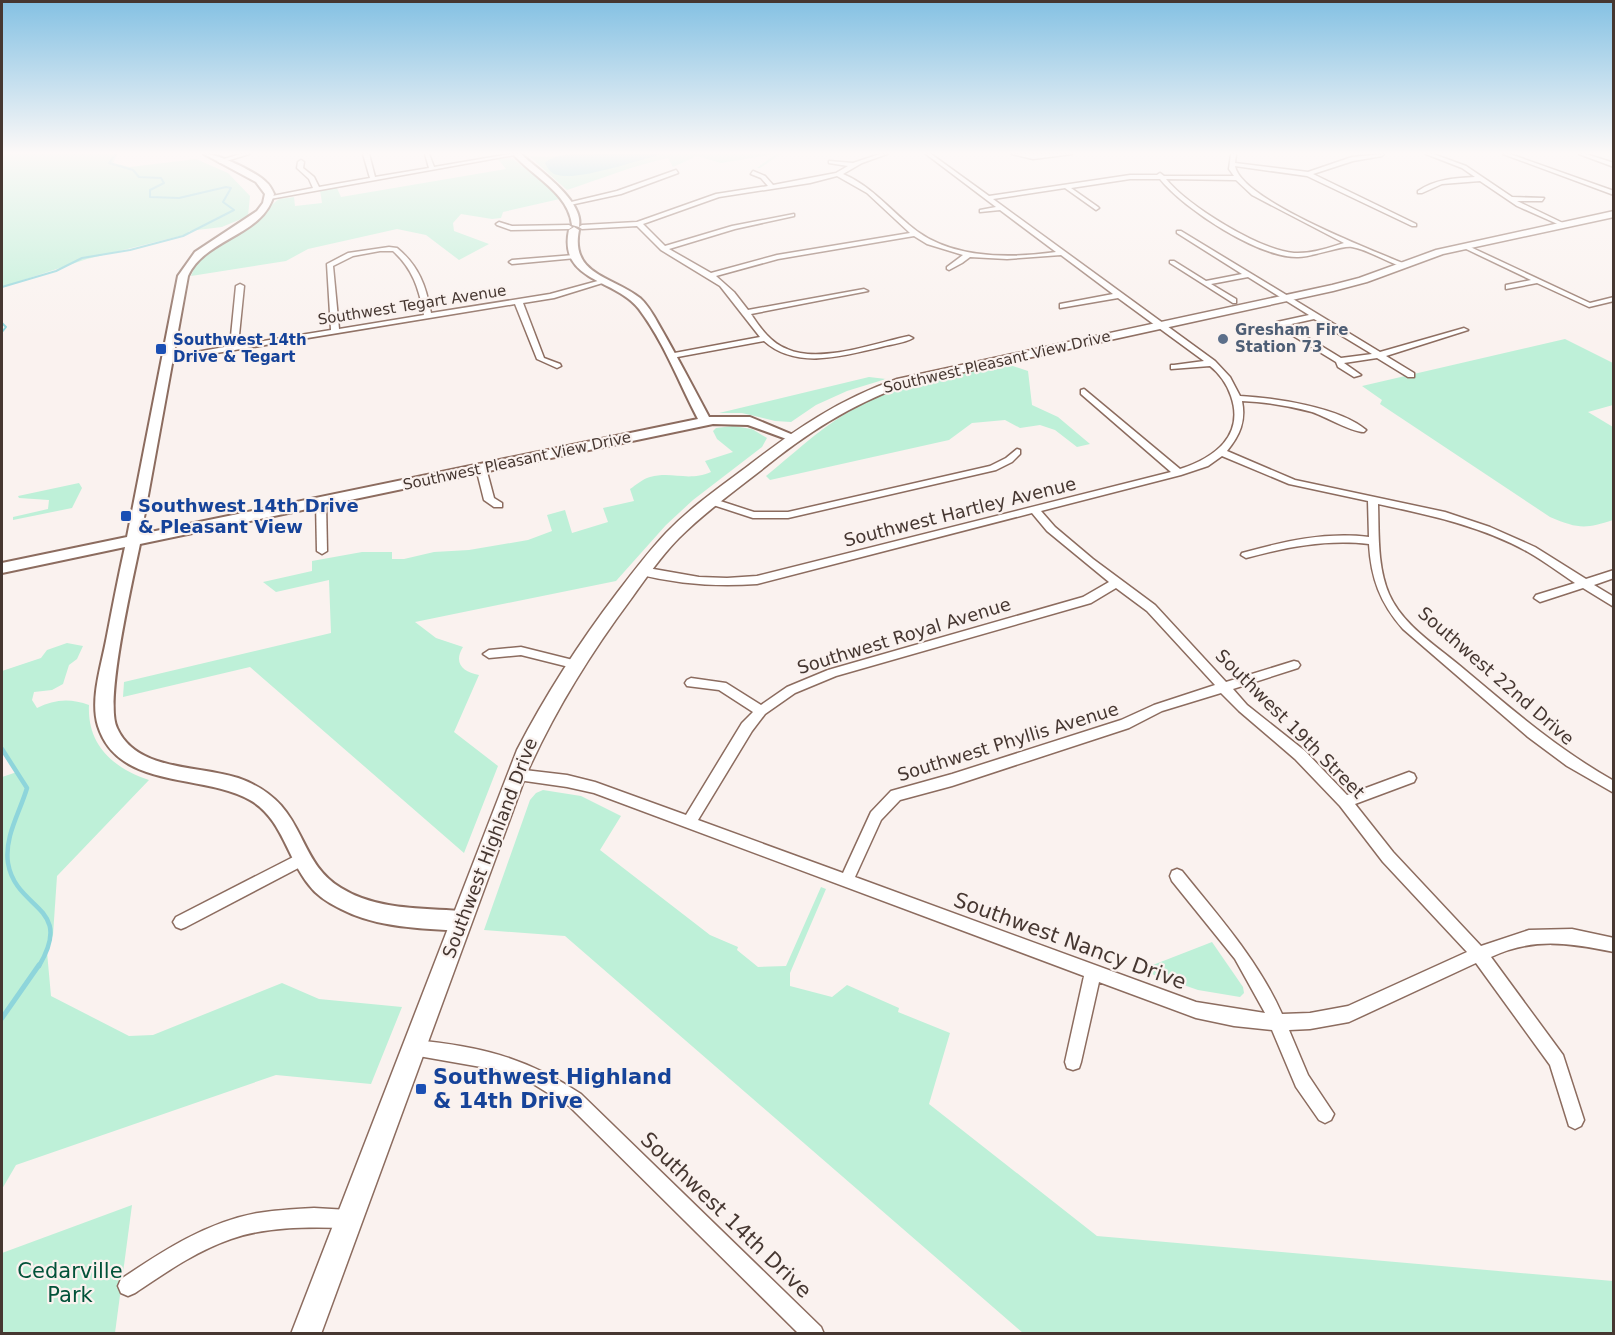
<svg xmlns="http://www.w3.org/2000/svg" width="1615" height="1335" viewBox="0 0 1615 1335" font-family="'DejaVu Sans',sans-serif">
	<rect width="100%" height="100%" fill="#faf2ef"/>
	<!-- green -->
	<g fill="#bef0d8">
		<path d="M2,154H118L113,163L130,167L196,159L228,173L250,196L248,216L222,227L189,231L188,234L87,259L2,287Z"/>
		<path d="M574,154H781L760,168H757L776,154L721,163L697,156L673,167L668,158C634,165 601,179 567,190L529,156L547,157Z"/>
		<path d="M509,158L513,159L564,198L503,212L501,218L492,219L461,214L453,223L454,231L489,244L459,260L426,235L397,229L308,249L286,261L191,276L196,264L207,252L239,231L279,199L294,197L295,206L322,203L320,190L336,186L341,197L506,169L498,159Z"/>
		<path d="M1565,339L1613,363V405L1588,412L1613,427V520C1586,529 1578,529 1550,517L1380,404L1382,400L1362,386Z"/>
		<path d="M1010,365L1028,371L1032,405L1058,417L1090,444L1077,447L1055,430L1040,425L1020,428L1005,420L972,423L949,440L770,480L766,476C792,455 817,431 845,414C895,385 953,366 1010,365Z"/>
		<path d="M869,377L886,379L847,391L816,405L791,422L775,421L742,413H719Z"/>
		<path d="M733,426L752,429L767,438L762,447L693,500L666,525L616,581L415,622L436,638L463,647C453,663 463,672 479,675L454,732L498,766L464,853L250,667L123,697L124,682L331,633L329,580L276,592L263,582L312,571V561L362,552H392V559H404L434,552L469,550L528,540L552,531L547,515L565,510L572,533L608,522L603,508L634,501L630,489C636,485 644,478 650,477C673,471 687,482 711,472L705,461L733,452L717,439L713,431L716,428Z"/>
		<path d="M79,483L82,488L72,508L13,520V517L48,509L49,500L19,498L18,496Z"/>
		<path d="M67,643L83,646L77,659L69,665L63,684L52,690L34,692L32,700L37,708C54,699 71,698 89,705C87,745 113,768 149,780L57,876L53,935L47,952L51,996L129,1036L153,1035L282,983L319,999L402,1007L371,1084L276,1075L16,1165L2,1189V777L17,772L2,749V671L41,658L47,650Z"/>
		<path d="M543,790L581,796L621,816L600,850L710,935L738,947L737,950L758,967L786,966L821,887L826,889L790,973V986L832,997L847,985L899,1008L898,1012L950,1033L929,1104L1097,1236L1613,1281V1333H1023L565,936L484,930L530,800L536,793Z"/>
		<path d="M1212,942L1243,987L1244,993L1240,997L1198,990L1140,970Z"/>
		<path d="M132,1205L115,1333L2,1334V1253Z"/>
	</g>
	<!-- water -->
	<path fill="#8ed5db" d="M595,154H658L660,155C638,160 578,181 558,175C551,174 548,169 545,163C556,152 580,155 595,154Z"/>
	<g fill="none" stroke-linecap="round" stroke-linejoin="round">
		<!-- stream-far2 -->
		<g stroke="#8ed5db" stroke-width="2">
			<path d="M2,287L56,271L82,258L130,250L183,236L234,210L223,202L231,188L226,187L179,198L150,197V190L164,183L161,178L139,177L133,170L109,163L116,154"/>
			<path d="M2,323L6,327L2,332"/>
		</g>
		<!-- stream-far1 -->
		<path stroke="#8ed5db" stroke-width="4.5" d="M2,749L27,788C20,812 4,837 8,863C16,911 75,905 39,966"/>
		<!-- stream -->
		<path stroke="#8ed5db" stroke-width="5" d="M2,1018L39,965"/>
		<defs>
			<g id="minor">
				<path d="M241,154H249L220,163L217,161Z"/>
				<path d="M363,154H369L375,177L429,168L425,154H429L434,167L510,154H520L270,199L267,197L313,188L309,179L297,168L298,162L301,160L304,162L303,168L314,177L319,187L370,178Z"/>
				<path d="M880,154H887L862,163L843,174C869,185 887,206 908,224C947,259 1006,259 1056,252L1000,210L980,212V210L996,207L926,154H931L989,196L1130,175H1157L1160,173L1164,176H1234L1229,169L1231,154H1236L1235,163L1308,172L1352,157L1384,154L1382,156L1353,161L1313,174L1416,224V226H1412L1307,176L1235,166C1241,200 1372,250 1405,264V266L1403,267C1386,262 1369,250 1352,247C1343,245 1312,257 1298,257C1259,258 1184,209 1160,179H1130L1071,188L1098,207L1099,208L1096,210L1065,188L993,199L1215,361L1230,377L1240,396C1275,398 1339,407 1366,430L1364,432C1354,433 1324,416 1312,412C1289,406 1265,402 1242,401C1246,421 1240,435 1227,451L1295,480L1445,512L1490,527L1535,547L1586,579L1614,570V578L1594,585L1614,597V607L1583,588L1540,602L1534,598L1536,595L1575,583C1560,573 1544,561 1528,552C1482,526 1429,515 1378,504C1379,533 1377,566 1389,594C1402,624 1435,645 1459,665C1509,707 1557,749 1614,781V793L1567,766L1528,737L1403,629C1380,603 1371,578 1369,544C1326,539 1287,547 1246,558L1241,555L1242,553C1285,541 1324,532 1369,537L1368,501L1289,484L1222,456L1208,466L1181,475L1041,511L1055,527L1093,559L1155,605L1226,682L1294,661L1298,662L1300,665L1298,668L1233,689L1247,705L1305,751L1347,795L1409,772L1414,774L1416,778L1414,782L1355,804L1393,852L1481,946L1529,930L1572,929L1614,938V952C1570,943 1533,937 1491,957L1563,1055L1584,1120L1581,1126L1575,1129L1569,1126L1550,1065L1476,963L1349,1022L1310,1029L1289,1030L1308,1075L1334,1114L1331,1120L1325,1123L1319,1120L1296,1087L1272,1030L1234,1026L1196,1018L1099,982L1081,1062L1079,1068L1073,1070L1067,1068L1065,1062L1084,976L594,793L567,787L511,779L509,775L511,771L516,769L567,775L595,782L686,815L742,723L753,712L719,690L687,686L685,683L687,680L691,678L726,683L761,705L787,687L828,670L1083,597L1109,582L1047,531L1032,513L757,584C717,587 677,584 638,574L637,571L638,568L642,567L699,577L727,578L757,576L1171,472L1081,394V390L1084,389L1180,469C1214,458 1245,436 1231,396C1227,384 1219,373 1210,366L1171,369V365H1174L1204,361L1118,298L1060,308V304L1113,294L1061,255L1007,259L970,257L962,263L949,270L947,269V267L963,255L927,244L914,236L778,259L716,276L734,292L748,310L864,289L868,291L751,314C760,328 771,343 787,349C820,364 875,343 909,336L913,338C905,343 892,344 881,347C843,356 796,370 764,341L672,358L668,356L669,354L760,337L720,286L661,250L637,226L582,229L579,227L582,225L637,222L716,194L768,186L761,178L751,174L753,171L765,176L773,185L836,173L848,166L829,163V161L853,163ZM837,176L867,193L910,233L777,255L711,273L669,249L735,229L794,216V214L732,226L665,246L643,224L719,197L810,183ZM1166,179L1236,180L1252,195L1344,243C1328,248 1311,254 1294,253C1259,250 1188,206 1166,179ZM1116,588L1147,611L1215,685L1154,705L1121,720L952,774L891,791L871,812L843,873L698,820L752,731L765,714L795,693L836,676L1091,603ZM1221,693L1239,711L1295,759L1340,806L1383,862L1467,952L1348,1006L1310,1013L1282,1014C1258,960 1219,917 1182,871L1177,869L1172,871L1170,876L1172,881L1235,959L1265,1013L1196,1002L855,877L881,820L900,800L952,786L1129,728L1162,711Z"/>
				<path d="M1012,154H1072L1033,159Z"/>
				<path d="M1426,154H1433L1466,166L1512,197L1544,198L1542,201H1517L1567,225L1562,226L1517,206L1480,181L1442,184L1422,193H1418V191C1435,179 1455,178 1475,177L1462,168Z"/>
				<path d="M1503,154H1510L1614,191V195Z"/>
				<path d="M1579,154H1586L1614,163V167Z"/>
				<path d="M676,170L678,173L621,194L570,205L567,203L617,191Z"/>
				<path d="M499,222L512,226L569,225L572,227L569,229L511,230L497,225L496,224Z"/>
				<path d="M1177,231H1181L1380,352L1464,328L1468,330L1386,356L1414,373V377H1408L1377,358L1344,363L1361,375L1354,377L1338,367L1336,362L1277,326V322L1309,315L1248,277L1211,284L1236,299V303H1233L1170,263V261H1174L1206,281L1242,274L1177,233ZM1314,319L1372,354L1341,358L1287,325Z"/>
				<path d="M1462,245H1466L1590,303L1614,297V301L1589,307L1537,283L1506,289V285L1531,280L1462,247Z"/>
				<path d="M389,247L397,248C419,266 426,286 431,313L550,294L605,279L609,281L554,298L523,303L544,358L560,364L561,366L557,368L537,359L515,304L168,361L164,359L168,357L230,346L236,286L240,284L244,286L238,345L331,330L327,264L348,253ZM380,251H393C413,269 419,289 424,315L339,329L333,266L353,256Z"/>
				<path d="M574,255L577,257L576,258L512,264L509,262L512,260Z"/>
				<path d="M1017,449L1020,450V454L1012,462L996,470L788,518H753L707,503L706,501L711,498L754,512H788L990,466L1006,458Z"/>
				<path d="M481,465L486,468L494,498L502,503V507H494L484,500L476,468Z"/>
				<path d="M321,499L326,502L327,551L322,554L317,551L316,502Z"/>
				<path d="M521,647L573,660L579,664L573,668L521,655L489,658L483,654L489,650Z"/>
				<path d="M303,852L308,853L310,858L308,863L186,927L181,929L176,927L173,922L176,917Z"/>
				<path d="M413,1040C479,1046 525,1057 581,1094L821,1327L824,1334H799L569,1106L530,1082L498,1070L407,1054L405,1048L407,1042Z"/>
				<path d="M314,1208L349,1210L356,1212L358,1219L356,1226L349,1228C309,1227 269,1226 231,1239C196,1251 165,1273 135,1293L128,1296L121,1293L118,1286L121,1279C163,1251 207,1222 258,1213C277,1210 295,1209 314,1208Z"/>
			</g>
			<g id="tertiary">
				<path d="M204,154C217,153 256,172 266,182C270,185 272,190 274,194C264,236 205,238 188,276L141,534L698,419C679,383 664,342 639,309C615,278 558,282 569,230L574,227L579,230C570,275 612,276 640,298C650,307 656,320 663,332C679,360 694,389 709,417H750L798,437L792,441L748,425L713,424L140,544C133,579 104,702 117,728C137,772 199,765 238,778C309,803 293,859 341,888C376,910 422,908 461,911L468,914L471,921L468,928L461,931C421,928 377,928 341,909C329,903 317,896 309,885C287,858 282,818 250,800C202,773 118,790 98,726C90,700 101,667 106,641C112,610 118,578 125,547L2,573V563L127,537L178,276L195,252L257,211L263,203L265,194L256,182Z"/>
				<path d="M513,154H521C538,170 585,201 579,227L572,225C569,193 532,176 513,154Z"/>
			</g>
			<path id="secondary" d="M1614,211V217L1443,254L1367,282L1333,291L905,385C850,405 805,434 760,471C733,492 704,513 679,538C661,556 646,578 631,599C590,654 554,712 526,775L321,1334H291L517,750C546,694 579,643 617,593C633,572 649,551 666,533C691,507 720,487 748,466C796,429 838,400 897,379L1332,285L1359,278L1436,250Z"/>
		</defs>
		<!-- minor casing -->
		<use href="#minor" stroke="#8c6c5f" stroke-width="3"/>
		<!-- tertiary casing -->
		<use href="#tertiary" stroke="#8c6c5f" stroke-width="4"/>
		<!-- secondary casing -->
		<use href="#secondary" stroke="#8c6c5f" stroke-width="3"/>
		<!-- minor -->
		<use href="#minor" fill="#fff" fill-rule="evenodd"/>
		<!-- tertiary -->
		<use href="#tertiary" fill="#fff" fill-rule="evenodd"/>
		<!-- secondary -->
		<use href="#secondary" fill="#fff" fill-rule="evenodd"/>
	</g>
	<!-- sky -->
	<linearGradient id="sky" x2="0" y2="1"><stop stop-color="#84c1e3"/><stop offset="0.45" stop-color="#fdf9f8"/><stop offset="1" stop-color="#fdf9f8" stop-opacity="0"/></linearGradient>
	<rect width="1615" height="340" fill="url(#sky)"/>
	<!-- markers -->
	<circle fill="#5c6f8a" stroke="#faf2ef" stroke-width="2" cx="1223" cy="339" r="6"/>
	<g fill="#1a4fb4" stroke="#faf2ef" stroke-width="2">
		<rect x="155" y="343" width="12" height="12" rx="3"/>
		<rect x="120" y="510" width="12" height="12" rx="3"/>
		<rect x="415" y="1083" width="12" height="12" rx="3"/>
	</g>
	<g text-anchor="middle" stroke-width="4.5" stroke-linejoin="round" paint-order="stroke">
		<!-- far-street labels -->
		<g font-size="15" fill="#463731" stroke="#faf2ef">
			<text transform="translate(412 305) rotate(-9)" y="5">Southwest Tegart Avenue</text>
			<text transform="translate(997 362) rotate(-13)" y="5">Southwest Pleasant View Drive</text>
			<text transform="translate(517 461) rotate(-12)" y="5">Southwest Pleasant View Drive</text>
		</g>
		<!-- far-service labels -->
		<g font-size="15" font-weight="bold" fill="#4e5e75" stroke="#faf2ef" text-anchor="start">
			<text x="1235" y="335">Gresham Fire<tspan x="1235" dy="17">Station 73</tspan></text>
		</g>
		<!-- far-transit labels -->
		<g font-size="15" font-weight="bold" fill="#164399" stroke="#faf2ef" text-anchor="start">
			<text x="173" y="345">Southwest 14th<tspan x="173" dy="17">Drive &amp; Tegart</tspan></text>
		</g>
		<!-- transit labels -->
		<g font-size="18" font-weight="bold" fill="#164399" stroke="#faf2ef" text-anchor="start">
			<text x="138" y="512">Southwest 14th Drive<tspan x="138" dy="21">&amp; Pleasant View</tspan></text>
		</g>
		<!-- street labels -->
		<g font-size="18" fill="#463731" stroke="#faf2ef">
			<text transform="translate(960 512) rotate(-14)" y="6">Southwest Hartley Avenue</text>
			<text transform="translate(904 636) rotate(-17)" y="6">Southwest Royal Avenue</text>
			<text transform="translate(1496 676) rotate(41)" y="6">Southwest 22nd Drive</text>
			<text transform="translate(1290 724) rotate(45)" y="6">Southwest 19th Street</text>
			<text transform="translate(1008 742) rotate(-17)" y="6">Southwest Phyllis Avenue</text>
			<text transform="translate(490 848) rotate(-69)" y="6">Southwest Highland Drive</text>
		</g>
		<!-- near-street labels -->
		<g font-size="21" fill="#463731" stroke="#faf2ef">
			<text transform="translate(1070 941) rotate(20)" y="7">Southwest Nancy Drive</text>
			<text transform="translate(726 1215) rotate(44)" y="7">Southwest 14th Drive</text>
		</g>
		<!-- near-transit labels -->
		<g font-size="21" font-weight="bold" fill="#164399" stroke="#faf2ef" text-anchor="start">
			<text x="433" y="1084">Southwest Highland<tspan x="433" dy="24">&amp; 14th Drive</tspan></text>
		</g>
		<!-- near-park labels -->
		<g font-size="21" fill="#025239" stroke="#faf2ef">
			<text x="70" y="1278">Cedarville<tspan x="70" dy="24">Park</tspan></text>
		</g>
	</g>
	<!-- border -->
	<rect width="1615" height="1335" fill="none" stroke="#463731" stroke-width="6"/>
</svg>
